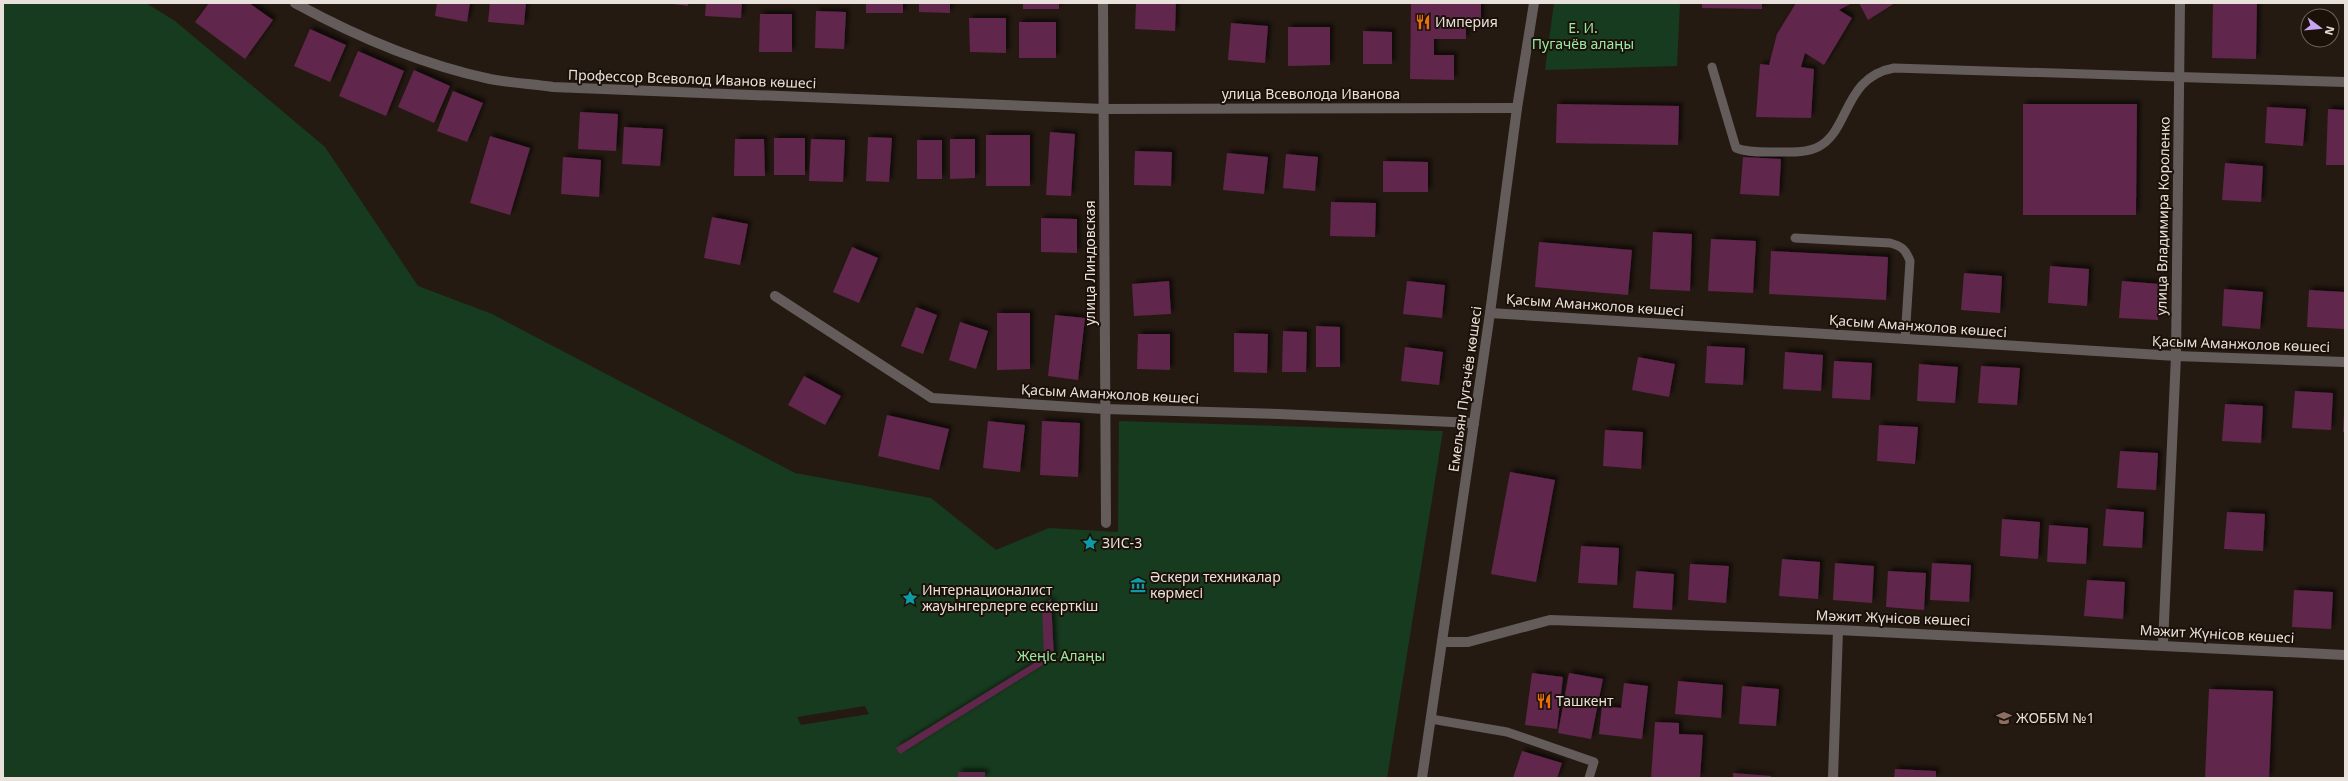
<svg xmlns="http://www.w3.org/2000/svg" width="2348" height="781" viewBox="0 0 2348 781" font-family="'Noto Sans',sans-serif">
	<defs>
		<filter id="shadow"><feDropShadow dx="3.5" dy="-3.5" stdDeviation="2" flood-color="#0009"/></filter>
	</defs>
	<rect width="100%" height="100%" fill="#251a12"/>
	<!-- green -->
	<g fill="#173b1e" fill-rule="evenodd">
		<path d="M3,3H146L175,21L325,147L418,286L492,314L795,473L931,498L996,550L1049,528L1118,532L1119,421L1443,431L1387,778H3ZM865,706L869,714L801,725L797,717Z"/>
		<path d="M1554,3H1680L1677,66L1545,70Z"/>
	</g>
	<!-- building -->
	<g fill="#60264b" filter="url(#shadow)">
		<path d="M209,3H249L273,20L245,59L195,22Z"/>
		<path d="M437,3H470L467,22L435,16Z"/>
		<path d="M490,3H526L524,25L488,22Z"/>
		<path d="M666,3H688V6Z"/>
		<path d="M706,3H742L741,18L705,16Z"/>
		<rect x="866" y="3" width="37" height="10"/>
		<path d="M919,3H950V13L919,12Z"/>
		<rect x="1023" y="3" width="36" height="6"/>
		<path d="M1136,3H1176L1175,31L1135,29Z"/>
		<path d="M1411,3H1481V25H1466V39H1434V55H1454V80L1410,79Z"/>
		<path d="M1702,3H1762V9L1702,8Z"/>
		<path d="M1796,3H1852L1839,10L1852,18L1824,65L1805,53L1801,67L1814,69L1811,118L1756,117L1760,64L1769,65L1777,34Z"/>
		<path d="M1859,3H1895L1868,20Z"/>
		<path d="M2213,3H2257L2256,59L2212,58Z"/>
		<path d="M816,11L846,12L844,49L815,48Z"/>
		<path d="M760,14H792V52H759Z"/>
		<path d="M969,18H1006V53L970,52Z"/>
		<rect x="1019" y="22" width="37" height="36"/>
		<path d="M1231,23L1268,26L1265,63L1228,60Z"/>
		<path d="M1288,27H1330V65L1288,66Z"/>
		<path d="M310,29L346,45L330,82L294,66Z"/>
		<path d="M1363,31L1392,32V64H1363Z"/>
		<path d="M358,51L404,71L386,116L339,96Z"/>
		<path d="M414,70L450,86L434,123L398,107Z"/>
		<path d="M453,91L483,103L467,142L437,131Z"/>
		<path d="M1557,104L1679,106L1678,145L1556,143Z"/>
		<path d="M2023,104H2137L2136,215H2023Z"/>
		<path d="M2267,107L2306,109L2303,146L2265,143Z"/>
		<path d="M2328,109L2345,110V165H2326Z"/>
		<path d="M580,112L618,114L616,151L578,149Z"/>
		<path d="M624,127L663,129L660,166L622,164Z"/>
		<path d="M1050,132L1075,134L1071,196L1046,195Z"/>
		<rect x="986" y="135" width="44" height="51"/>
		<path d="M490,136L530,148L510,215L470,203Z"/>
		<path d="M868,137L892,138L889,182L866,181Z"/>
		<rect x="774" y="138" width="31" height="37"/>
		<path d="M735,139H764L765,176H734Z"/>
		<path d="M811,139L845,140L843,182L809,181Z"/>
		<path d="M950,139H975V178L950,179Z"/>
		<rect x="917" y="140" width="25" height="39"/>
		<path d="M1135,151L1172,152L1171,186L1134,185Z"/>
		<path d="M1227,153L1268,157L1264,194L1223,190Z"/>
		<path d="M1286,154L1318,157L1315,191L1283,188Z"/>
		<path d="M563,157L601,160L599,197L561,194Z"/>
		<path d="M1743,157L1781,159L1779,196L1740,194Z"/>
		<path d="M1383,161L1428,162V192H1383Z"/>
		<path d="M2225,163L2263,166L2261,202L2222,200Z"/>
		<path d="M1331,202L1376,203L1375,237L1330,236Z"/>
		<path d="M712,217L748,224L740,265L704,258Z"/>
		<path d="M1041,218L1077,219V253L1041,252Z"/>
		<path d="M1653,232L1692,234L1690,291L1650,289Z"/>
		<path d="M1711,239L1756,241L1753,293L1708,291Z"/>
		<path d="M1539,242L1632,250L1628,295L1535,287Z"/>
		<path d="M852,247L878,258L859,303L833,292Z"/>
		<path d="M1771,251L1888,257L1886,300L1769,294Z"/>
		<path d="M2050,266L2089,269L2087,306L2048,303Z"/>
		<path d="M1964,273L2002,276L2000,313L1961,310Z"/>
		<path d="M1169,281L1171,314L1134,316L1132,284Z"/>
		<path d="M1407,281L1445,285L1442,318L1403,314Z"/>
		<path d="M2122,281L2160,284L2158,320L2119,318Z"/>
		<path d="M2224,289L2263,292L2260,329L2222,326Z"/>
		<path d="M2309,290L2345,292V329L2307,327Z"/>
		<path d="M916,307L937,315L923,354L901,346Z"/>
		<path d="M997,313H1030V369L997,370Z"/>
		<path d="M1055,315L1085,318L1078,380L1048,376Z"/>
		<path d="M960,322L988,331L976,369L949,360Z"/>
		<path d="M1316,326L1340,327V367H1316Z"/>
		<path d="M1283,331L1307,332L1306,372H1282Z"/>
		<path d="M1234,333L1268,334L1267,373L1234,372Z"/>
		<path d="M1138,334H1170V370L1137,369Z"/>
		<path d="M1707,346L1745,348L1743,385L1705,383Z"/>
		<path d="M1405,347L1443,352L1439,385L1401,381Z"/>
		<path d="M1785,352L1823,355L1821,391L1783,389Z"/>
		<path d="M1638,357L1675,364L1669,397L1632,390Z"/>
		<path d="M1834,361L1872,363L1870,400L1832,398Z"/>
		<path d="M1919,364L1958,367L1955,403L1917,401Z"/>
		<path d="M1981,366L2020,368L2017,405L1978,403Z"/>
		<path d="M804,376L841,396L825,425L788,405Z"/>
		<path d="M2295,391L2333,393L2331,430L2292,428Z"/>
		<path d="M2225,404L2263,406L2261,443L2222,441Z"/>
		<path d="M2344,413H2345V432H2343Z"/>
		<path d="M887,415L949,429L939,470L878,456Z"/>
		<path d="M988,421L1025,425L1020,472L983,468Z"/>
		<path d="M1042,421L1080,423L1078,477L1040,475Z"/>
		<path d="M1879,425L1918,427L1915,464L1877,461Z"/>
		<path d="M1605,430L1643,432L1641,469L1603,466Z"/>
		<path d="M2120,451L2158,453L2156,490L2117,488Z"/>
		<path d="M1510,472L1555,480L1536,582L1491,574Z"/>
		<path d="M2106,509L2144,512L2142,548L2103,546Z"/>
		<path d="M2227,512L2265,514L2263,551L2224,549Z"/>
		<path d="M2002,519L2040,522L2038,559L2000,556Z"/>
		<path d="M2049,525L2088,528L2086,564L2047,562Z"/>
		<path d="M1581,546L1619,548L1617,585L1578,583Z"/>
		<path d="M1782,559L1820,562L1818,599L1779,596Z"/>
		<path d="M1835,563L1874,566L1872,603L1833,600Z"/>
		<path d="M1932,563L1971,565L1969,602L1930,600Z"/>
		<path d="M1690,564L1729,566L1726,603L1688,600Z"/>
		<path d="M1636,571L1674,574L1672,610L1633,608Z"/>
		<path d="M1888,571L1926,573L1924,610L1886,607Z"/>
		<path d="M2087,580L2125,582L2123,619L2084,616Z"/>
		<path d="M2294,590L2333,592L2331,629L2292,627Z"/>
		<path d="M1051,599L1054,658L900,754L896,748L1044,657L1042,605Z"/>
		<path d="M1532,673L1563,677L1557,729L1525,725Z"/>
		<path d="M1569,673L1603,679L1591,739L1558,733Z"/>
		<path d="M1678,681L1723,685L1721,718L1675,714Z"/>
		<path d="M1624,683L1648,686L1642,739L1599,734L1602,706L1621,708Z"/>
		<path d="M1742,686L1779,689L1776,726L1739,724Z"/>
		<path d="M2209,689L2273,691L2269,778H2205Z"/>
		<path d="M1655,722L1679,723V734L1703,735L1700,778H1651Z"/>
		<path d="M1522,751L1562,763L1557,778H1513Z"/>
		<path d="M1895,769L1936,771V778H1894Z"/>
		<rect x="958" y="772" width="27" height="6"/>
		<path d="M1733,773L1771,776V778H1733Z"/>
	</g>
	<g fill="none" stroke-linecap="round" stroke-linejoin="round">
		<!-- service -->
		<g stroke="#645c5b" stroke-width="9">
			<path d="M1712,67L1736,148C1749,153 1765,152 1779,152C1791,152 1806,153 1818,147C1850,131 1843,77 1894,68L2179,77"/>
			<path d="M1795,238L1890,243C1902,246 1906,250 1910,261L1905,339"/>
			<path d="M1431,719L1507,732L1594,762L1589,778"/>
		</g>
		<!-- minor -->
		<g stroke="#645c5b" stroke-width="10">
			<path d="M295,3C357,37 421,64 490,79C511,83 532,84 553,87L1104,109L1517,108"/>
			<path d="M1103,3L1106,523"/>
			<path d="M2179,77L2345,82"/>
			<path d="M775,296L932,398L1104,409L1279,414L1474,423"/>
			<path d="M1490,313L2176,356L2345,362"/>
			<path d="M1442,642H1468L1550,620L1838,630L2345,655"/>
			<path d="M2163,644L2176,356L2180,3"/>
			<path d="M1833,778L1838,630"/>
		</g>
		<!-- tertiary -->
		<path stroke="#645c5b" stroke-width="10" d="M1422,778L1490,313L1517,108L1534,3"/>
	</g>
	<!-- icons -->
	<defs>
		<symbol id="restaurant-bare" viewBox="-9 -9 18 18"><path d="M-5-6h1v4h1v-4h1v4h1v-4h1v5L-1.5 .5V6h-2V.5L-5-1ZM5-6V6H3V1.5H1.5Q1.5-4 5-6Z" fill="#e8710a" stroke="#1b1109" stroke-width="2.5" paint-order="stroke"/></symbol>
		<symbol id="sight-bare" viewBox="-9 -9 18 18"><path d="M0-6L1.8-2.2L6-1.7L2.9 1.2L3.7 5.4L0 3.3L-3.7 5.4L-2.9 1.2L-6-1.7L-1.8-2.2Z" fill="#0f9aa8" stroke="#1b1109" stroke-width="2.5" paint-order="stroke"/></symbol>
		<symbol id="museum-bare" viewBox="-9 -9 18 18"><path d="M0-6L6-3V-2H-6V-3ZM-5-1h2V3h-2ZM-1-1h2V3h-2ZM3-1h2V3H3ZM-6 4H6V6H-6Z" fill="#0f9aa8" stroke="#1b1109" stroke-width="2.5" paint-order="stroke"/></symbol>
		<symbol id="school-bare" viewBox="-9 -9 18 18"><path d="M0-5L7-2L0 1L-7-2ZM-4 1L0 2.5L4 1V4Q0 6-4 4Z" fill="#8d6e63" stroke="#1b1109" stroke-width="2.5" paint-order="stroke"/></symbol>
	</defs>
	<g fill-rule="evenodd">
		<use href="#restaurant-bare" x="1412" y="11" width="22" height="22"/>
		<use href="#sight-bare" x="1079" y="532" width="22" height="22"/>
		<use href="#museum-bare" x="1127" y="574" width="22" height="22"/>
		<use href="#sight-bare" x="899" y="587" width="22" height="22"/>
		<use href="#restaurant-bare" x="1533" y="690" width="22" height="22"/>
		<use href="#school-bare" x="1993" y="707" width="22" height="22"/>
	</g>
	<g text-anchor="middle" stroke-width="4" stroke-linejoin="round" paint-order="stroke">
		<!-- poi labels -->
		<g font-size="14" fill="#e8e0db" stroke="#1b1109" text-anchor="start">
			<text x="1435" y="27">Империя</text>
			<text x="1102" y="548">ЗИС-3</text>
			<text x="1150" y="582">Әскери техникалар<tspan x="1150" dy="16">көрмесі</tspan></text>
			<text x="922" y="595">Интернационалист<tspan x="922" dy="16">жауынгерлерге ескерткіш</tspan></text>
			<text x="1556" y="706">Ташкент</text>
			<text x="2016" y="723">ЖОББМ №1</text>
		</g>
		<!-- park labels -->
		<g font-size="14" fill="#97eaa4" stroke="#1b1109">
			<text x="1583" y="33">Е. И.<tspan x="1583" dy="16">Пугачёв алаңы</tspan></text>
			<text x="1061" y="661">Жеңіс Алаңы</text>
		</g>
		<!-- street labels -->
		<g font-size="14" fill="#e8e0db" stroke="#1b1109">
			<text transform="translate(692 79) rotate(2)" y="5">Профессор Всеволод Иванов көшесі</text>
			<text x="1311" y="99">улица Всеволода Иванова</text>
			<text transform="translate(2163 216) rotate(-89)" y="5">улица Владимира Короленко</text>
			<text transform="translate(1090 263) rotate(-90)" y="5">улица Линдовская</text>
			<text transform="translate(1595 305) rotate(4)" y="5">Қасым Аманжолов көшесі</text>
			<text transform="translate(1918 326) rotate(4)" y="5">Қасым Аманжолов көшесі</text>
			<text transform="translate(2241 344) rotate(2)" y="5">Қасым Аманжолов көшесі</text>
			<text transform="translate(1465 389) rotate(-82)" y="5">Емельян Пугачёв көшесі</text>
			<text transform="translate(1110 394) rotate(3)" y="5">Қасым Аманжолов көшесі</text>
			<text transform="translate(1893 618) rotate(2)" y="5">Мәжит Жүнісов көшесі</text>
			<text transform="translate(2217 634) rotate(3)" y="5">Мәжит Жүнісов көшесі</text>
		</g>
	</g>
	<!-- border -->
	<rect width="2348" height="781" fill="none" stroke="#e8e0db" stroke-width="8"/>
	<!-- north arrow -->
	<g transform="translate(2320 28) rotate(106)"><circle r="19" fill="#1b1109" stroke="#6d645d"/>
	<path d="M0-3L7 15L0 10L-7 15Z" fill="#c6a6f0"/>
	<text y="-6" font-size="11" font-weight="bold" text-anchor="middle" fill="#e8e0db">N</text>
	</g>
</svg>
